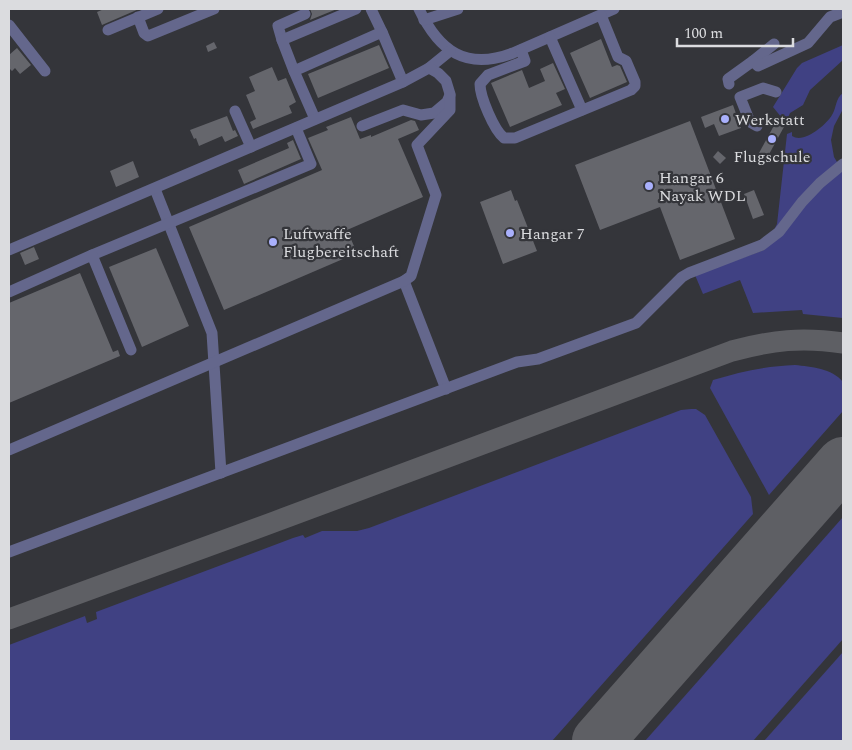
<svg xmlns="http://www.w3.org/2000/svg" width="852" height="750" viewBox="0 0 852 750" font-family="Spectral,serif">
	<rect width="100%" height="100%" fill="#34353a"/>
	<!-- green -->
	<g fill="#404183">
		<path d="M843,45V60L810,90L803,105L790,113L786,123L773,107L797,68L802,63Z"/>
		<path d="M843,93V109L834,126L831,140L834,157L843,172V318L803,314L802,310L753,313L740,280L703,294L695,275L764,250L777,224L787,134L792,132V136C804,144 826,125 832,115C837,107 835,99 843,93Z"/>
		<path d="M795,365C811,367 832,368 843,382V411L769,495L710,388L713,380C740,372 766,366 795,365Z"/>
		<path d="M691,409H696L705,415L751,497L753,514L552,741H9V645L85,616L87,623L97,619L96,612L293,538L303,535L305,538L322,531H357L369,528L681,410Z"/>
		<path d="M843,517V639L753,741H645Z"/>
		<path d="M843,652V741H764Z"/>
	</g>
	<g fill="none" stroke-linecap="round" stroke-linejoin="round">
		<!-- taxiway -->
		<path stroke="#5e5f64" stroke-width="21" d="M9,619L274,522L732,351C773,340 802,337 843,343"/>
		<!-- runway -->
		<path stroke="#5e5f64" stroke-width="52" d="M598,741L843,463"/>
	</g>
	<!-- building -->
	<g fill="#65666c">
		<path d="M104,9H139L102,25L97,12Z"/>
		<path d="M310,9H337L310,20L312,14Z"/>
		<path d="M601,39L612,67L617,65L620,66L627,82L590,98L570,53Z"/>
		<path d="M214,42L217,48L208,52L206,46Z"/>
		<path d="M379,45L389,68L318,98L308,74Z"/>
		<path d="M17,48L31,65L20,74L15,68L12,71L9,68V55Z"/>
		<path d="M553,63L565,89L556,93L562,105L510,127L491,83L522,70L529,88L545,81L540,69Z"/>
		<path d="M272,67L278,81L286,78L296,102L289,106L292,113L253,129L250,122L256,119L246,95L255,91L249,77Z"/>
		<path d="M733,105L741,128L719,136L714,124L705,128L701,117Z"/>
		<path d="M227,116L233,131L235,130L238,136L225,142L222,136L199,146L196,138L194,139L190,130Z"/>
		<path d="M351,117L360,139L371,135V137L411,120L415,121L419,130L398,139L423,197L347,230L357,253L224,310L189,227L322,170L308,138L328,130L326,127Z"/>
		<path d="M777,120L785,125L767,158L759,153Z"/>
		<path d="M690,121L735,239L680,260L660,207L600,230L575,165Z"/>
		<path d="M293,140L301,159L244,184L238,170L289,148L287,143Z"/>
		<path d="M718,151L726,158L720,164L713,157Z"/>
		<path d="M133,161L139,177L116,187L110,171Z"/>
		<path d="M511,190L515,201L517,200L537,251L503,264L480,202Z"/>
		<path d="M754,190L764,215L753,219L744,194Z"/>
		<path d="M34,247L39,259L25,265L20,253Z"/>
		<path d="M156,248L189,326L142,347L109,267Z"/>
		<path d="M80,273L113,352L118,350L120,356L9,403V303Z"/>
	</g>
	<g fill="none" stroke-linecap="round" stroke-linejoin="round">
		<!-- minor -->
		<g stroke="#64678c" stroke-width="11">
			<path d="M371,9L382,32"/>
			<path d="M419,9C439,51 466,71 513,53L614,9"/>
			<path d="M138,17L144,33L148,36L214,9"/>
			<path d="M424,20L458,9"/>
			<path d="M9,25L45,71"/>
			<path d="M108,30L158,9"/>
			<path d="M550,37L582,110"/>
			<path d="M282,40L278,26L305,14"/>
			<path d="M521,50L525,61L488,75L480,84C480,97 494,130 504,138H515L631,90L635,86V82L626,61L618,57L601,15"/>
			<path d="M753,61L774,44"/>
			<path d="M294,71L282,40L356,9"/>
			<path d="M729,84L728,79L753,61L758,66L808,43L830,17L843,12"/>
			<path d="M235,111L251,147"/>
			<path d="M315,119L294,71L382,32L403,82"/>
			<path d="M362,126L403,110L421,115L434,113L447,102L450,95"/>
			<path d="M757,126L750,122L740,97L763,88L776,92"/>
			<path d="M155,189L212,333L221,473"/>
			<path d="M9,250L403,82L429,68L450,51"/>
			<path d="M92,255L311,164L296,128"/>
			<path d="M404,281L446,389"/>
			<path d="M9,292L92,255L131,350"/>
			<path d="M9,450L404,281L411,276L436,195L417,145L450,110V94L446,81L438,73L429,68"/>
			<path d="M9,552L517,362L538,359L636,323L682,277L689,273L762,245L779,232L802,202L820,183L843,164"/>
		</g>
	</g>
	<!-- markers -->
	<g fill="#a9b0fc" stroke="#34353a" stroke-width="2">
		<circle cx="725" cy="119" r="5"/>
		<circle cx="772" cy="139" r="5"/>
		<circle cx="649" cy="186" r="5"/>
		<circle cx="510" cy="233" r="5"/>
		<circle cx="273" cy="242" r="5"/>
	</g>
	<g text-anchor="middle" stroke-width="4.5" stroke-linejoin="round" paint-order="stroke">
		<!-- poi labels -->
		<g font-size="16" fill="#dbdcdf" stroke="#34353a" text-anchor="start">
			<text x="735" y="125">Werkstatt</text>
			<text x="772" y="162" text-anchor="middle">Flugschule</text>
			<text x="659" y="183">Hangar 6<tspan x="659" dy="18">Nayak WDL</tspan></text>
			<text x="283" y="239">Luftwaffe<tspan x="283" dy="18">Flugbereitschaft</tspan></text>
			<text x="520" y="239">Hangar 7</text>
		</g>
	</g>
	<!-- border -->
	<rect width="852" height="750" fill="none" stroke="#dbdcdf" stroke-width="20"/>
	<!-- scale -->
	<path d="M677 38v8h116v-8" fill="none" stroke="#dbdcdf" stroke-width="2.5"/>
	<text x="684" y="38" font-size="15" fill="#dbdcdf" stroke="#34353a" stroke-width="4" paint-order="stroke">100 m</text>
</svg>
